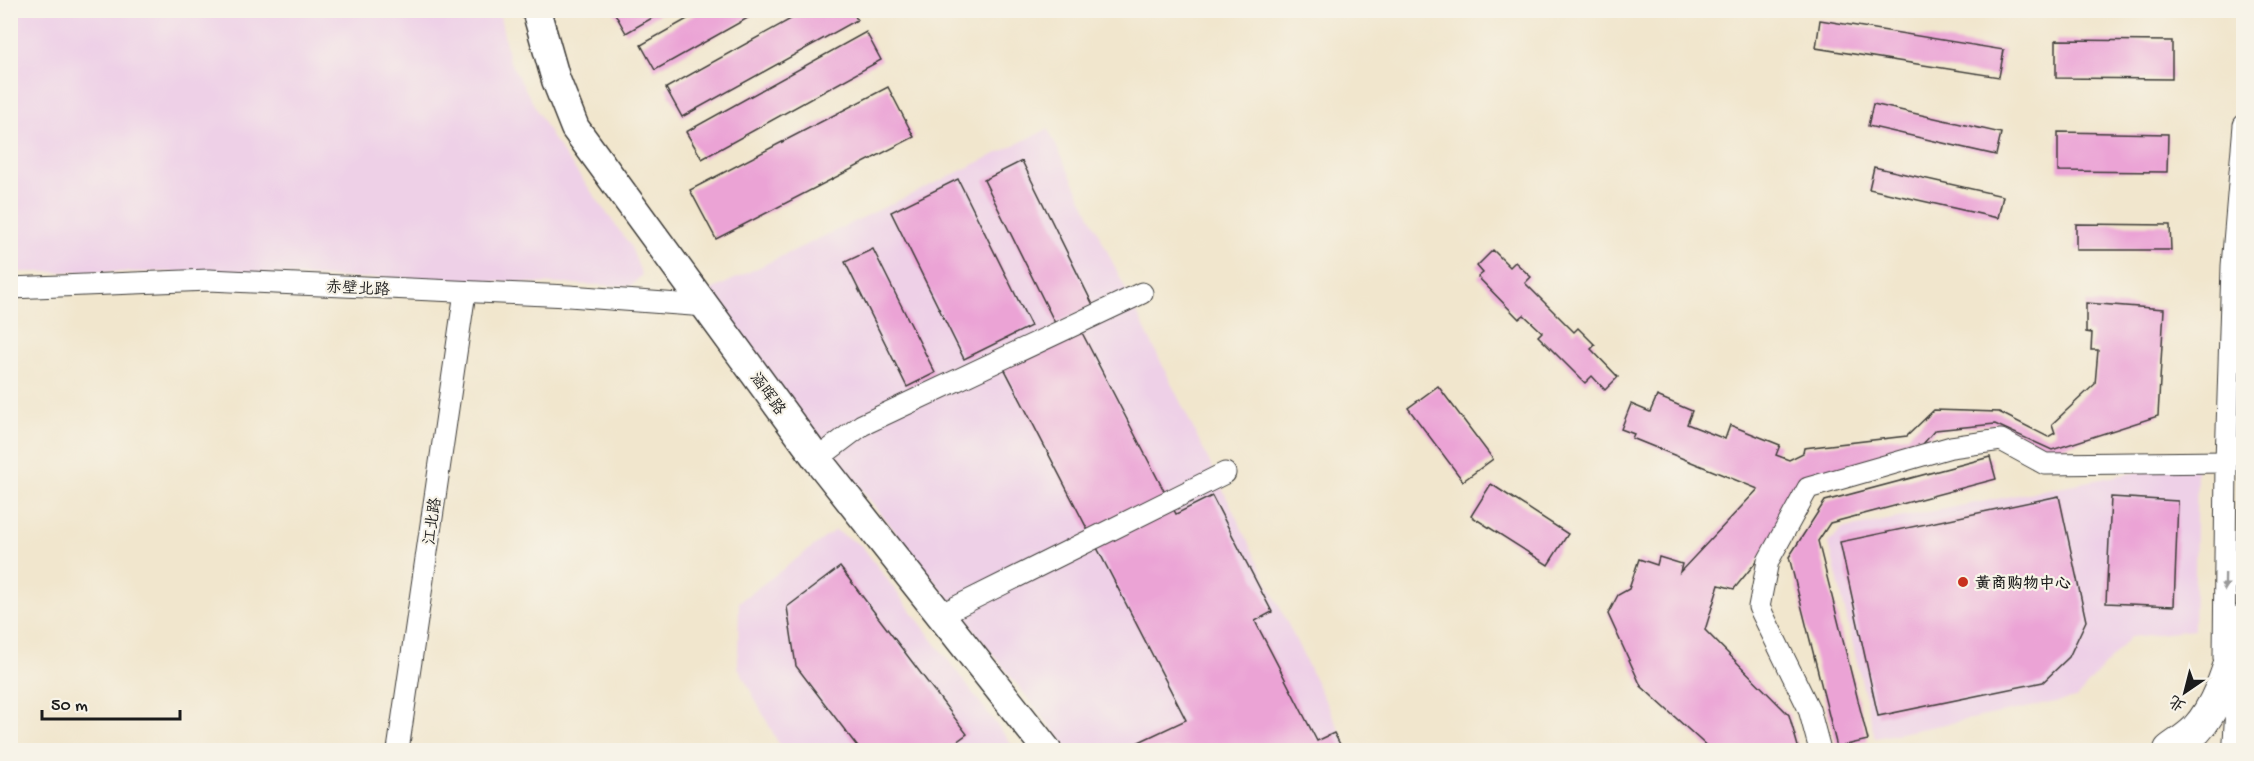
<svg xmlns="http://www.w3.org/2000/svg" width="2254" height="761" viewBox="0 0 2254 761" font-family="'Gochi Hand','LXGW WenKai TC',sans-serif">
	<rect width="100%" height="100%" fill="#f7f3e8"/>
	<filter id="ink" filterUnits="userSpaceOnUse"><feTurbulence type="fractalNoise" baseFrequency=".0167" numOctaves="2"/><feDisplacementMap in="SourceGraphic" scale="12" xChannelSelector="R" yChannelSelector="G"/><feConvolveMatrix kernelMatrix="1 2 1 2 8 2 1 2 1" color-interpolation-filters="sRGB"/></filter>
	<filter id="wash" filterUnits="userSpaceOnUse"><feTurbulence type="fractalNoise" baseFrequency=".008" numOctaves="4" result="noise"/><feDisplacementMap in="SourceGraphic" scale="24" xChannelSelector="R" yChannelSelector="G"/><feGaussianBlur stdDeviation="1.35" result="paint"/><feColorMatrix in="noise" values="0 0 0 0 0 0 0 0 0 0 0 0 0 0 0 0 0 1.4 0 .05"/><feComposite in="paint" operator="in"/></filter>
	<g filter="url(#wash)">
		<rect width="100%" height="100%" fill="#f1e6cd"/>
		<!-- built -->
		<g fill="#eed0e7">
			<path d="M10,11H499L509,60L553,139L630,245L642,275L631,286L166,272H11Z"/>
			<path d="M1048,129L1349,750H1069L705,293Z"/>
			<path d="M2168,466L2197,467L2194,630L2130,637L2076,698L1875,738L1829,543L1841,529Z"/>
			<path d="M835,530L862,546L1016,750H782L738,667L739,602Z"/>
		</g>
		<g id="blocks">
			<!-- building -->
			<g fill="#eba3d5">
				<path d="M613,10H666L626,33Z"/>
				<path d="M703,10H762L655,70L641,45Z"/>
				<path d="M807,10H852L857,20L682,117L666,88Z"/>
				<path d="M1820,20L2004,50L1999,77L1816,48Z"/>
				<path d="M866,32L881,60L702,159L686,132Z"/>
				<path d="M2056,40L2172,41V79L2056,78Z"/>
				<path d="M888,87L914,137L716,239L690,190Z"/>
				<path d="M1873,104L2001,133L1996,155L1868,126Z"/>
				<path d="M2058,132L2168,134L2167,172L2058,171Z"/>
				<path d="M1022,161L1093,305L1055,323L984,180Z"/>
				<path d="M1874,167L2003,196L1998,218L1869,189Z"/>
				<path d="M958,179L1031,326L964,359L891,212Z"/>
				<path d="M2076,224L2170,225L2171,250H2076Z"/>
				<path d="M873,249L935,373L907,387L845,262Z"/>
				<path d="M1493,250L1510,267L1515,262L1531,277L1525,283L1574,332L1578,328L1595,345L1591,349L1618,377L1605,390L1592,376L1585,383L1538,336L1542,332L1524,315L1519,319L1478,277L1483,273L1477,266Z"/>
				<path d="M2086,303L2164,309L2158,416L2052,450L1995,424L1935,430L1918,450L1804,482L1765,551L1734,589L1719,585L1705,630L1789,715L1799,750H1711L1641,686L1608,614L1618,595L1629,589L1639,559L1657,565L1659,557L1682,564L1680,572L1758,489L1632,438L1634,434L1621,429L1631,404L1650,412L1657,396L1692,411L1687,424L1725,439L1730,425L1780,445L1776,455L1789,460L1803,453L1804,448L1907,436L1934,410L1999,412L2048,437L2055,433L2052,424L2095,384L2098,350H2091L2092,333L2086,332Z"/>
				<path d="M1078,325L1176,514L1212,496L1272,612L1255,621L1317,741L1334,733L1343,750L1124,749L1186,720L1002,364Z"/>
				<path d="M1438,386L1493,459L1463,481L1408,408Z"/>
				<path d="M1990,457L1996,479L1830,523L1818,541L1868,740L1837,747L1789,557L1825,501Z"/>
				<path d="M1491,484L1568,534L1548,565L1471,516Z"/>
				<path d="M2059,496L2086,621L2069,657L2043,682L1878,716L1840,542Z"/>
				<path d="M2111,497L2178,501L2174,606L2106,603Z"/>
				<path d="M840,567L967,734L945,750H860L796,666L787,607Z"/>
			</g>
		</g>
	</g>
	<g filter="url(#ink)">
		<use href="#blocks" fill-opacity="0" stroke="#3c3a37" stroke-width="1.5"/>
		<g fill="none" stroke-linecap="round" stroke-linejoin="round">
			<defs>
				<g id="street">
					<path d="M10,288L209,280L569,296L706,306"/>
					<path d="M817,459L862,425L1142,293"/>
					<path d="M940,615L1225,473"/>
					<path d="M2224,658L2226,462L2232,266L2244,125"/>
					<path d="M398,750L465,292"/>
					<path d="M1820,750L1809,709L1759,607L1768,561L1808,488L1951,447L2001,440L2045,464L2226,462"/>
				</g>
				<path id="secondary" d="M536,10L556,80L575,128L817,459L1047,750"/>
				<g id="primary">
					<path d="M2170,750C2178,744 2188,738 2196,730C2222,702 2232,655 2244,620"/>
					<path d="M2239,750L2244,666"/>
				</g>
			</defs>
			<!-- street casing -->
			<use href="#street" stroke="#3c3a37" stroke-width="23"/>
			<!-- secondary casing -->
			<use href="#secondary" stroke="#3c3a37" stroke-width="31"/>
			<!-- primary casing -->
			<use href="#primary" stroke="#3c3a37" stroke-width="34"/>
			<!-- street -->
			<use href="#street" stroke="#fff" stroke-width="21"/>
			<!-- secondary -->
			<use href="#secondary" stroke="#fff" stroke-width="28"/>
			<!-- primary -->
			<use href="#primary" stroke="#fff" stroke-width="32"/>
		</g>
		<!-- one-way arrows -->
		<defs><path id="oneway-solid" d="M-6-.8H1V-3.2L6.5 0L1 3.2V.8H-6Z" transform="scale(1.5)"/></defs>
		<use fill="#999" href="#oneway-solid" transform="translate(2225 582) rotate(91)"/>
	</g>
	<!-- markers -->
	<circle fill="#c8321e" stroke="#f7f3e8" stroke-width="2" cx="1963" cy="582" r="6"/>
	<g text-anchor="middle" stroke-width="4.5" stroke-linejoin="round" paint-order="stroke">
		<!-- street labels -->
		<g font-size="16" fill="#1c1c1c" stroke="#f7f3e8">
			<text transform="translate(358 287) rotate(3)" y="6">赤壁北路</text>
			<text transform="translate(769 393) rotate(54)" y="6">涵晖路</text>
			<text transform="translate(431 521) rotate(-82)" y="6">江北路</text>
		</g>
		<!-- poi labels -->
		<g font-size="16" font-weight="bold" fill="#1c1c1c" stroke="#f7f3e8" text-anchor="start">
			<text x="1975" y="588">黄商购物中心</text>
		</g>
	</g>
	<!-- margin -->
	<rect width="2254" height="761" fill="none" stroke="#f7f3e8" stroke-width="36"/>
	<!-- north arrow -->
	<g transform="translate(2185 692) rotate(215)" stroke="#f7f3e8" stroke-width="4.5" paint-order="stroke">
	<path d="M0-4.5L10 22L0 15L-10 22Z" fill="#1c1c1c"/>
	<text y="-9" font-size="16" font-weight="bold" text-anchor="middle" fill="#1c1c1c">北</text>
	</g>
	<!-- scale -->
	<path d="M42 710v9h138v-9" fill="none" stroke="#1c1c1c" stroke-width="3"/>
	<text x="51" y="710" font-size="18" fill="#1c1c1c" stroke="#f7f3e8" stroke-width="4.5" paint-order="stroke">50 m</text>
</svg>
